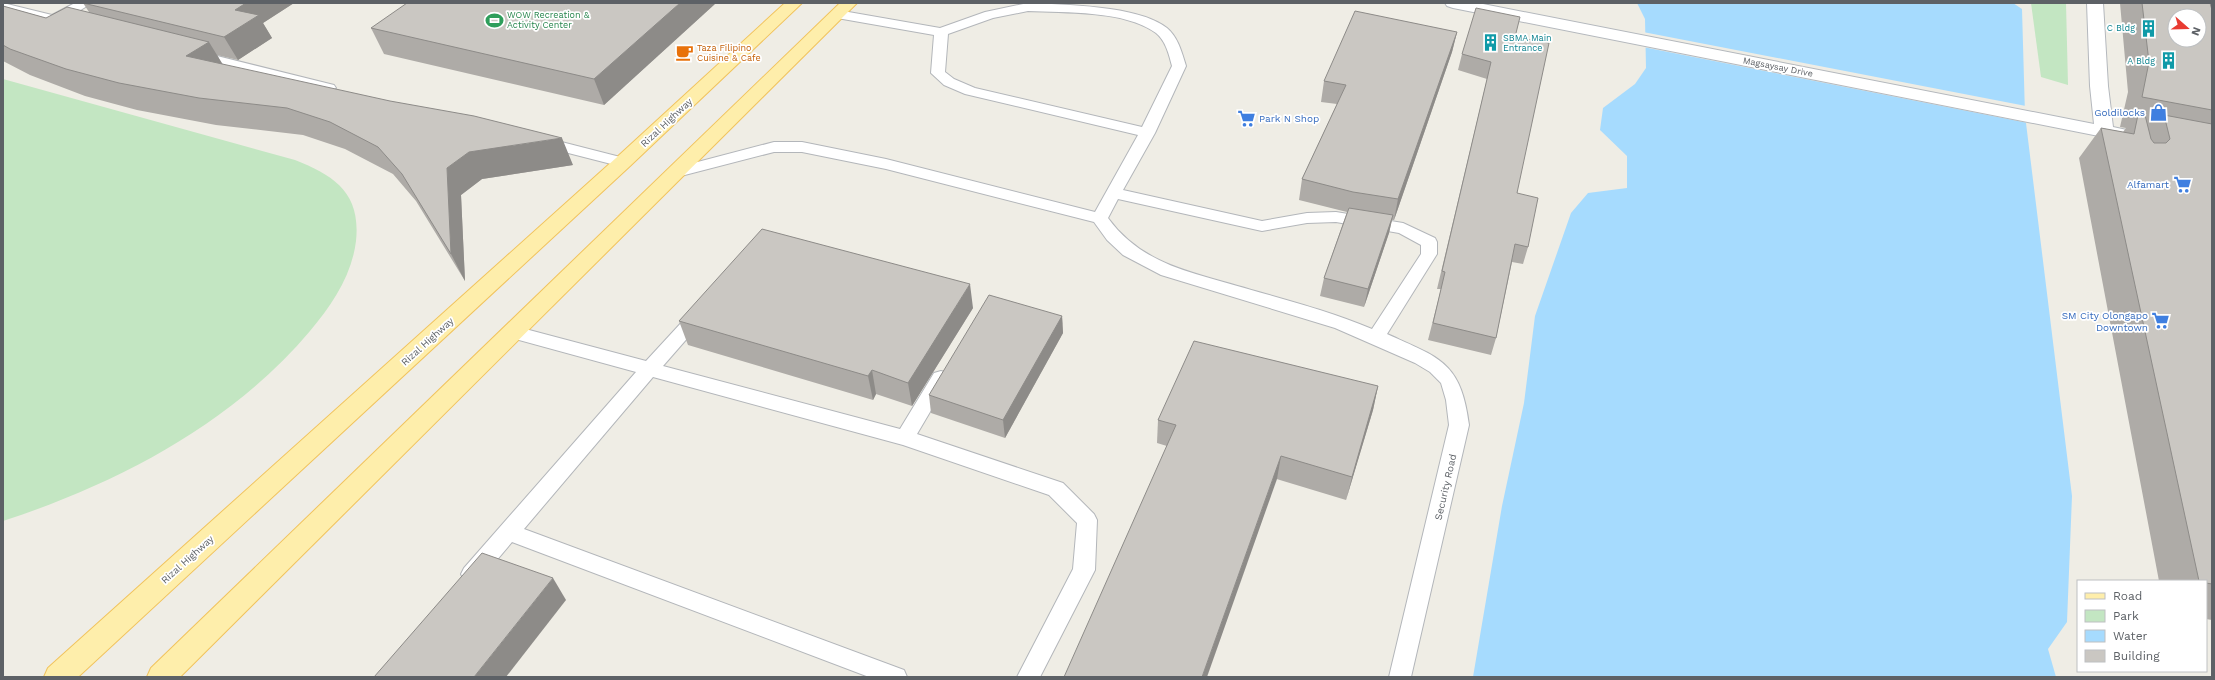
<svg xmlns="http://www.w3.org/2000/svg" width="2215" height="680" viewBox="0 0 2215 680" font-family="'Work Sans',sans-serif">
	<rect width="100%" height="100%" fill="#efede5"/>
	<!-- green -->
	<g fill="#c3e6c2">
		<path d="M2031,3H2066L2068,85L2041,77Z"/>
		<path d="M3,79L295,160C335,176 361,193 356,241C352,275 332,305 310,331C232,424 117,484 3,521Z"/>
	</g>
	<!-- water -->
	<path fill="#a6dbfe" d="M1637,3H2013L2022,9L2025,115L2072,496L2067,622L2048,649L2056,677H1473L1502,506L1524,403L1535,316L1571,213L1588,193L1627,188V156L1600,130L1603,108L1635,84L1646,68L1645,19Z"/>
	<!-- pier -->
	<path fill="#efede5" d="M1643,32L2026,106L2028,123L1643,47Z"/>
	<g fill="none" stroke-linecap="round" stroke-linejoin="round">
		<defs>
			<g id="service">
				<path d="M3,3L52,15L75,3H92L66,19L76,21L78,24L71,28L3,11Z"/>
				<path d="M1028,3C1064,5 1138,5 1167,28C1178,37 1182,53 1186,66L1155,133L1123,190L1262,221L1307,213L1336,212L1403,223L1435,238L1437,242V254L1387,334C1440,358 1461,362 1469,425L1411,677H1389L1449,425L1446,400L1441,383L1430,372L1415,363L1335,328L1161,275L1123,255L1107,240L1094,222L886,169L802,152H774L677,177L671,175L669,172L671,169L774,142H802L886,159L1095,212L1138,135L965,94L944,85L931,73L934,35L837,18L830,14L837,10L940,28L985,12ZM1028,11C1066,13 1124,10 1156,33C1166,41 1169,55 1172,66L1142,127L975,88L954,79L945,72L948,34L993,18ZM1118,199L1262,231L1307,223L1336,222L1399,233L1421,245V254L1372,329C1332,312 1290,301 1248,289C1195,273 1143,266 1108,218Z"/>
				<path d="M197,51L334,85L336,88L329,92L192,58L190,55L192,52Z"/>
				<path d="M542,137L628,159L631,162L628,165L623,167L537,145L534,142L537,139Z"/>
				<path d="M699,308L705,310L708,314L705,318L663,366L900,429L934,373L941,371L948,373L950,378L917,434L1063,483L1094,514L1097,520L1095,570L1040,677H1017L1073,569L1077,523L1049,495L903,445L653,377L524,529L904,670L907,677H869L512,542L480,580L472,583L464,580L461,574L464,568L636,372L508,337L505,332L508,327L514,326L646,361L693,310Z"/>
			</g>
			<path id="secondary" d="M1445,3H1478L2094,124L2090,86L2087,3H2103L2108,86L2113,127L2136,132L2138,136L2136,140L2129,142L1453,8L1447,6Z"/>
			<g id="primary">
				<path d="M785,3H802L630,166L78,677H44L48,668L616,158Z"/>
				<path d="M840,3H857L180,677H147L151,668Z"/>
			</g>
		</defs>
		<!-- service casing -->
		<use href="#service" stroke="#b3b6ba" stroke-width="2"/>
		<!-- secondary casing -->
		<use href="#secondary" stroke="#b4b8bd" stroke-width="2"/>
		<!-- primary casing -->
		<use href="#primary" stroke="#f1c35d" stroke-width="2"/>
		<!-- service -->
		<use href="#service" fill="#fff" fill-rule="evenodd"/>
		<!-- secondary -->
		<use href="#secondary" fill="#fff" fill-rule="evenodd"/>
		<!-- primary -->
		<use href="#primary" fill="#feeeab" fill-rule="evenodd"/>
	</g>
	<!-- wall -->
	<g fill="#aeaba7">
		<path d="M83,3H294L263,23L272,38L238,60L217,55L222,64L573,165L482,179L461,195L465,281L416,201L393,174L345,149L303,135L216,125L137,110L85,96L30,75L3,61V6L46,18L89,12Z"/>
		<path d="M716,3L604,105L384,54L371,28Z"/>
		<path d="M2120,3H2210L2212,10V620L2206,619V581H2159L2079,158L2101,128L2123,132L2126,128L2120,127L2128,92Z"/>
		<path d="M1457,32L1452,52L1394,220H1392L1389,233L1364,307L1320,296L1324,278L1347,212L1299,200L1302,179L1337,104L1321,102L1324,81Z"/>
		<path d="M1515,37L1517,193L1528,247L1523,264L1512,262L1496,338L1491,355L1428,340L1441,289H1437L1487,79L1458,70L1462,54Z"/>
		<path d="M973,308L912,406L876,394L873,400L688,345L679,321Z"/>
		<path d="M1062,316L1063,333L1005,438L931,413L929,395Z"/>
		<path d="M1378,386L1373,410L1346,500L1157,443L1158,420Z"/>
	</g>
	<!-- shaded-wall -->
	<g fill="#8d8b88">
		<path d="M246,3H294L263,23L272,38L238,60L224,37L235,10Z"/>
		<path d="M680,3H716L604,105L594,79Z"/>
		<path d="M1457,32L1452,52L1394,220L1398,199Z"/>
		<path d="M209,42L225,68L186,56Z"/>
		<path d="M562,138L573,165L482,179L461,195L465,281L451,254L447,168L469,152Z"/>
		<path d="M1393,215L1389,233L1364,307L1368,289Z"/>
		<path d="M970,284L973,308L912,406L908,383Z"/>
		<path d="M1062,316L1063,333L1005,438L1003,420Z"/>
		<path d="M872,370L876,394L873,400L868,376Z"/>
		<path d="M1378,386L1373,410L1346,500L1352,477Z"/>
		<path d="M1281,456L1277,479L1207,677H1202Z"/>
		<path d="M553,578L566,600L506,677H474Z"/>
	</g>
	<!-- building -->
	<g fill="#cac7c2" stroke="#8d8b88" fill-rule="evenodd">
		<path d="M83,3H246L235,10L259,15L224,37Z"/>
		<path d="M407,3H680L594,79L371,28Z"/>
		<path d="M2142,3H2210L2212,10V110L2142,97L2149,62ZM2175,16H2199V40H2175Z"/>
		<path d="M3,6L46,18L67,7L209,42L186,56L390,101L474,116L562,138L469,152L447,168L451,254L402,174L378,147L330,122L287,108L199,98L119,83L66,69L10,49L3,45Z"/>
		<path d="M1476,8L1520,17L1515,37L1549,43L1517,193L1538,198L1528,247L1515,244L1496,338L1433,323L1445,272L1442,271L1491,62L1462,54Z"/>
		<path d="M1355,11L1457,32L1398,199L1353,192L1302,179L1346,85L1324,81Z"/>
		<path d="M2139,110L2144,111L2151,139L2154,143H2166L2170,139L2164,115L2212,124V584L2206,583V581H2199L2101,128L2134,134Z"/>
		<path d="M1349,208L1393,215L1368,289L1324,278Z"/>
		<path d="M762,229L970,284L908,383L872,370L868,376L679,321Z"/>
		<path d="M989,295L1062,316L1003,420L929,395Z"/>
		<path d="M1194,341L1378,386L1352,477L1281,456L1202,677H1064L1176,425L1158,420Z"/>
		<path d="M482,553L553,578L474,677H374Z"/>
	</g>
	<!-- icons -->
	<defs>
		<symbol id="stadium-bare" viewBox="-9 -9 18 18"><path d="M0-5a6.5 5 0 1 0 0 10a6.5 5 0 1 0 0-10ZM-3.5-1.8h7v3.6h-7Z" fill="#2e9e5b" stroke="#fff" stroke-width="2.5" paint-order="stroke"/></symbol>
		<symbol id="building-bare" viewBox="-9 -9 18 18"><path d="M-4-6H4V6H1V3H-1V6H-4ZM-2.5-4.3h1.7v1.8h-1.7ZM.8-4.3h1.7v1.8H.8ZM-2.5-1h1.7V.8h-1.7ZM.8-1h1.7V.8H.8Z" fill="#0f9aa8" stroke="#fff" stroke-width="2.5" paint-order="stroke"/></symbol>
		<symbol id="cafe-bare" viewBox="-9 -9 18 18"><path d="M-5.5-4.5H6V0H3Q3 3.5 0 3.5H-2.5Q-5.5 3.5-5.5 0ZM3-3.2v2h1.7v-2ZM-6 4.5H4V6H-6Z" fill="#e8710a" stroke="#fff" stroke-width="2.5" paint-order="stroke"/></symbol>
		<symbol id="shop-bare" viewBox="-9 -9 18 18"><path d="M-5-2.5h2.3a2.7 3.5 0 0 1 5.4 0H5L5.5 6h-11ZM-1.5-2.5h3a1.5 2.3 0 0 0-3 0Z" fill="#3f7fe0" stroke="#fff" stroke-width="2.5" paint-order="stroke"/></symbol>
		<symbol id="supermarket-bare" viewBox="-9 -9 18 18"><path d="M-6-5.5h2.5l.6 2H6L4.5 2H-2.5L-4.4-4H-6ZM-1.5 3.2a1.3 1.3 0 1 0 .1 0ZM3 3.2a1.3 1.3 0 1 0 .1 0Z" fill="#3f7fe0" stroke="#fff" stroke-width="2.5" paint-order="stroke"/></symbol>
	</defs>
	<g fill-rule="evenodd">
		<use href="#stadium-bare" x="482" y="8" width="25" height="25"/>
		<use href="#building-bare" x="2136" y="16" width="25" height="25"/>
		<use href="#building-bare" x="1478" y="30" width="25" height="25"/>
		<use href="#cafe-bare" x="672" y="40" width="25" height="25"/>
		<use href="#building-bare" x="2156" y="48" width="25" height="25"/>
		<use href="#shop-bare" x="2146" y="100" width="25" height="25"/>
		<use href="#supermarket-bare" x="1234" y="106" width="25" height="25"/>
		<use href="#supermarket-bare" x="2170" y="172" width="25" height="25"/>
		<use href="#supermarket-bare" x="2148" y="308" width="25" height="25"/>
	</g>
	<g text-anchor="middle" stroke-width="3.5" stroke-linejoin="round" paint-order="stroke">
		<!-- far-leisure labels -->
		<g font-size="9" fill="#27864d" stroke="#fff" text-anchor="start">
			<text x="507" y="18">WOW Recreation &amp;<tspan x="507" dy="10">Activity Center</tspan></text>
		</g>
		<!-- far-culture labels -->
		<g font-size="9" fill="#0d838f" stroke="#fff" text-anchor="end">
			<text x="2135" y="31">C Bldg</text>
			<text x="1503" y="41" text-anchor="start">SBMA Main<tspan x="1503" dy="10">Entrance</tspan></text>
			<text x="2155" y="64">A Bldg</text>
		</g>
		<!-- far-food labels -->
		<g font-size="9" fill="#c56008" stroke="#fff" text-anchor="start">
			<text x="697" y="51">Taza Filipino<tspan x="697" dy="10">Cuisine &amp; Cafe</tspan></text>
		</g>
		<!-- far-street labels -->
		<g font-size="9" fill="#5d6166" stroke="#fff">
			<text transform="translate(1778 67) rotate(11)" y="3">Magsaysay Drive</text>
		</g>
		<!-- shop labels -->
		<g font-size="10" fill="#366cbe" stroke="#fff" text-anchor="end">
			<text x="2145" y="116">Goldilocks</text>
			<text x="1259" y="122" text-anchor="start">Park N Shop</text>
			<text x="2169" y="188">Alfamart</text>
			<text x="2148" y="319">SM City Olongapo<tspan x="2148" dy="12">Downtown</tspan></text>
		</g>
		<!-- street labels -->
		<g font-size="10" fill="#5d6166" stroke="#fff">
			<text transform="translate(666 122) rotate(-43)" y="4">Rizal Highway</text>
			<text transform="translate(427 341) rotate(-42)" y="4">Rizal Highway</text>
			<text transform="translate(1445 487) rotate(-77)" y="4">Security Road</text>
			<text transform="translate(187 559) rotate(-42)" y="4">Rizal Highway</text>
		</g>
	</g>
	<!-- border -->
	<rect width="2215" height="680" fill="none" stroke="#5d6166" stroke-width="8"/>
	<!-- legend -->
	<rect x="2077" y="580" width="130" height="92" fill="#ffffff" stroke="#bec0c2"/>
	<rect x="2085" y="593" width="20" height="6" fill="#feeeab" stroke="#bec0c2"/>
	<text x="2113" y="600" font-size="12" fill="#5d6166">Road</text>
	<rect x="2085" y="610" width="20" height="12" fill="#c3e6c2" stroke="#bec0c2"/>
	<text x="2113" y="620" font-size="12" fill="#5d6166">Park</text>
	<rect x="2085" y="630" width="20" height="12" fill="#a6dbfe" stroke="#bec0c2"/>
	<text x="2113" y="640" font-size="12" fill="#5d6166">Water</text>
	<rect x="2085" y="650" width="20" height="12" fill="#cac7c2" stroke="#bec0c2"/>
	<text x="2113" y="660" font-size="12" fill="#5d6166">Building</text>
	<!-- north arrow -->
	<g transform="translate(2187 28) rotate(110)"><circle r="19" fill="#ffffff" stroke="#bec0c2"/>
	<path d="M0-3L7 15L0 10L-7 15Z" fill="#e83b32"/>
	<text y="-6" font-size="11" font-weight="bold" text-anchor="middle" fill="#5d6166">N</text>
	</g>
</svg>
